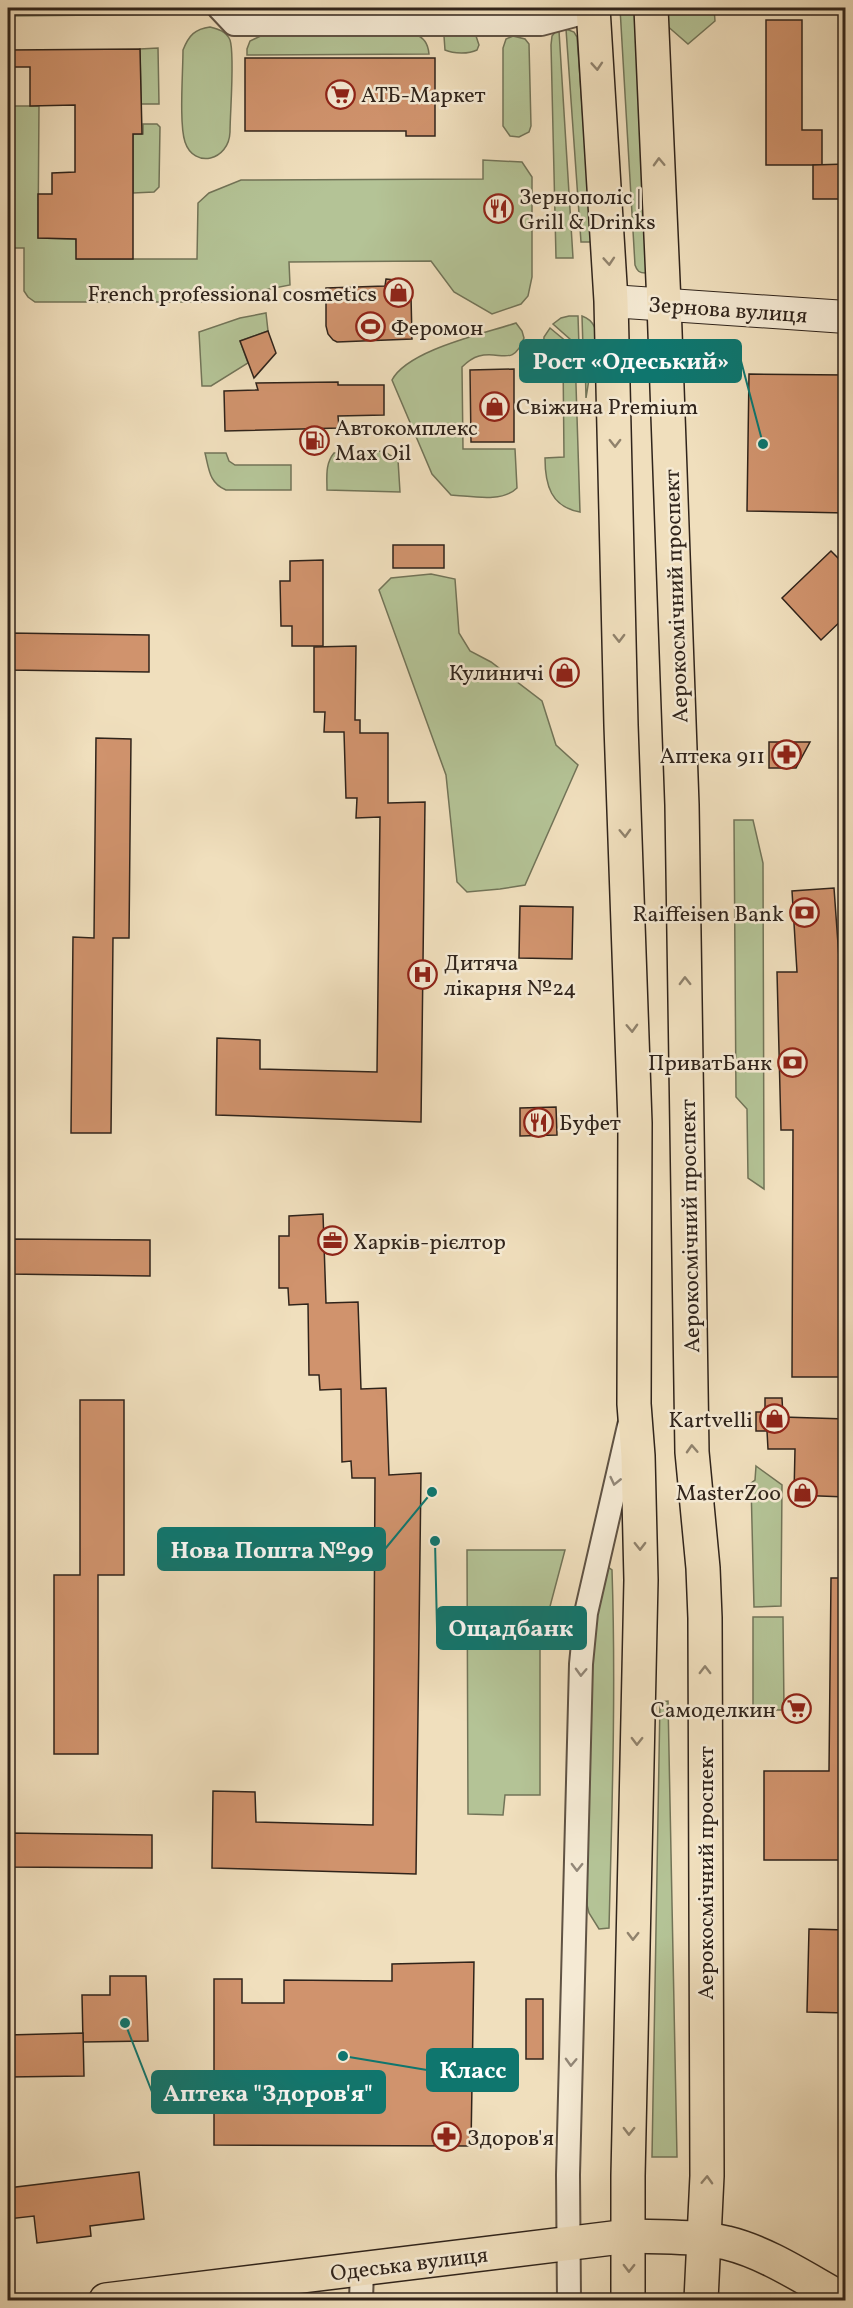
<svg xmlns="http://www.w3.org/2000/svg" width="853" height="2308" viewBox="0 0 853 2308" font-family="Vollkorn,serif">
	<rect width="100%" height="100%" fill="#f0dfbd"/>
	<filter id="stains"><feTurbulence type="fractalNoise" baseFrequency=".00333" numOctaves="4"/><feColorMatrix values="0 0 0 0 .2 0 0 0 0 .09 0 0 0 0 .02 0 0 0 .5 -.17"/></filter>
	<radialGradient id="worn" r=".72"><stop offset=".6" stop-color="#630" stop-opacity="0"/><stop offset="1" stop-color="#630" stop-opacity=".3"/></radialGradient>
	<!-- green -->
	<g fill="#b4c396" stroke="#727458" stroke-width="1.5">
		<path d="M8,8H194L195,14L8,16Z"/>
		<path d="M620,8H635L649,268L646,273C639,273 637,271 635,265Z"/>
		<path d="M665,8H714L715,21L688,44L665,24Z"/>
		<path d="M210,27C218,29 226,31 230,40C235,54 230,113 230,132C229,161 194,169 185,142C179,124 183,72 183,50C189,35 195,29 210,27Z"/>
		<path d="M566,29L574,32L577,37L592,242H581Z"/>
		<path d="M556,31H559L573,258H556L551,45L552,36Z"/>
		<path d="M414,33C424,38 428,43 429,54L247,55V49L250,41L265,34Z"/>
		<path d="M450,34L476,36L479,45L477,50C469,54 454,54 445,50L444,36Z"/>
		<path d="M513,36L525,39L529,44L531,126L529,132L519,137L510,136L503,126V48L506,39Z"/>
		<path d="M158,48L159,104H141L140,49Z"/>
		<path d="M8,106H39L38,238L76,239L77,259H197L198,203L209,193L241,180L483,179V160L522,162L532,177V277L528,296L521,304L492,314L454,292L431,261L289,262L290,285L202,302H35L28,297L24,291V248H8Z"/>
		<path d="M143,124H157L160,127L159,187L154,192L133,193V134H143Z"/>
		<path d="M266,313L268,331L240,341L248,363L211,386H202L199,332L240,318Z"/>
		<path d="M569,316H578L579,347L553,324L561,318Z"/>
		<path d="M582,316C597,321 597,335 599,349L583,348Z"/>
		<path d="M516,323L522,331L524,338C513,368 500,350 479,356C472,358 467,362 462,367L463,449H515L517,488C502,503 471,496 451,495L432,474L392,380C408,350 483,334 516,323Z"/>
		<path d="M550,328L574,348L575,353L580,512C551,507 545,485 545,458L564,457L563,357H543L544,337Z"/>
		<path d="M585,358H599L591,367L586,398Z"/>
		<path d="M383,451L398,460L400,492L327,490C327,476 325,464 334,453Z"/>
		<path d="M205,453H226L229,461L235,465H291V490H226C209,483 209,469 205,453Z"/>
		<path d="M431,574L455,579L459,633L470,651L491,662L542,701L556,745L578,765L525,885L500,889L467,892L457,882L446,775L379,590L391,578Z"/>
		<path d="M734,820H753L763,863L764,1189L748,1178L747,1109L736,1097Z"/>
		<path d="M756,1466L782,1485L781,1606L754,1607L751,1483L755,1480Z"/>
		<path d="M467,1550H565L540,1644V1795H505L503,1815L468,1814Z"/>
		<path d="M608,1567L612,1570C616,1689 612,1809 609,1928L599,1929L589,1913L587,1905L588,1634Z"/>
		<path d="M753,1617H783L784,1710H753Z"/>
		<path d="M668,1701L677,2157H652L660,1702Z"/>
	</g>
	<!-- building -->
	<g fill="#d0936d" stroke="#30241b" stroke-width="1.5">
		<path d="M766,20H802V130H822V165H766Z"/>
		<path d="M140,49L142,134H133V259H76V239L38,238V194H52V173L75,172V105L30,106V67H8V50Z"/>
		<path d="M245,58H435V136H406V131H245Z"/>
		<path d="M846,164V199H813V165Z"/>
		<path d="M386,279L396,280L402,283L411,296L412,339L337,342L333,340L328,334L326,326V288L385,286Z"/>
		<path d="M268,331L276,353L254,378L240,341Z"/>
		<path d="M514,369V442H471L470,370Z"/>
		<path d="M749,374L846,375V513L747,511Z"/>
		<path d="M338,382V385H384V415L338,416L339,428L225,431L224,391L258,390L256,383Z"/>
		<rect x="393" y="545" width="51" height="23"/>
		<path d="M831,551L846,566V616L821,640L782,598Z"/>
		<path d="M323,560V646H292V626H281L280,581H290V561Z"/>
		<path d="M8,633L149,635V672L8,670Z"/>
		<path d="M356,646L355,720H360V733H388V803L425,802L421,1122L216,1115L217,1038L260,1040V1069L377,1072L380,817L356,818L357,798H346L344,732H324L325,712H314V647Z"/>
		<path d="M96,738L131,739L129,938H113L111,1133H71L73,937L94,938Z"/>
		<path d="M769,742H810L796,768H769Z"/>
		<path d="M834,888L840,972H846V1377H792L793,1130H781L777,972H797L792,891Z"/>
		<path d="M520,906L573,907L572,959L519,958Z"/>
		<path d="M556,1107L557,1135L520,1136V1108Z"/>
		<path d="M323,1214L326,1303L358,1302L361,1389L386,1388L389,1475L421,1473L416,1874L212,1868L213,1791L255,1792L256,1822L373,1825L375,1478H352L351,1461L342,1462L341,1389L320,1390L319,1375H309L308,1304L289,1305L288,1288H279V1236H289V1216Z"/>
		<path d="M8,1239L150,1240V1276L8,1274Z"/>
		<path d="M765,1398H782L783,1417L846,1419V1497L794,1495L795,1449H768L767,1431H756V1412H765Z"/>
		<path d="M80,1400H124V1575H98V1754H54V1575H80Z"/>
		<path d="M831,1578H846V1860H764V1771H829Z"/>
		<path d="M8,1833L152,1835V1868L8,1867Z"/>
		<path d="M809,1929L846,1930V2013L807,2012Z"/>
		<path d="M474,1962L471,2146L214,2145V1979H242V2003H284V1980L392,1981V1964Z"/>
		<path d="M110,1976H146L148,2041L83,2042L82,1995H110Z"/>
		<rect x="526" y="1999" width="17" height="60"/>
		<path d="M83,2033L84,2076L8,2077V2035Z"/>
		<path d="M139,2172L144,2219L90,2226L91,2236L37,2243L34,2216L8,2219V2188Z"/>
	</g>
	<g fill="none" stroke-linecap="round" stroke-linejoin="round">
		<defs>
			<g id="street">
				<path d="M219,8L234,24H541L594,10"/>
				<path d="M361,2300L362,2270"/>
				<path d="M569,2300L568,2175L581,1664L586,1613L629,1426"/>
			</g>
			<path id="secondary" d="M611,301L846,317"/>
			<g id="primary">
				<path d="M593,8L611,301L621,725L635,1123L634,1404L638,1456L641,1580L628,2176V2300"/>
				<path d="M651,8L664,304L682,805L692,1452L703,1568L705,1618L707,2176L701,2300"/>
				<path d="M106,2300L629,2236C662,2237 695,2236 727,2243C768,2253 807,2280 844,2300"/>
			</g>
		</defs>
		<!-- street casing -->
		<use href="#street" stroke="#605344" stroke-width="26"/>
		<!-- secondary casing -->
		<use href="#secondary" stroke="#30241b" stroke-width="34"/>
		<!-- primary casing -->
		<use href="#primary" stroke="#30241b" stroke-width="36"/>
		<!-- street -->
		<use href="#street" stroke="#f5ead4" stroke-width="22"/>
		<!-- secondary -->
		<use href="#secondary" stroke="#f5ead4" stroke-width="32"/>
		<!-- primary -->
		<use href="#primary" stroke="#f0dfbd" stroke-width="33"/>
	</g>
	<!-- one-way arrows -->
	<defs><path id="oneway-chevron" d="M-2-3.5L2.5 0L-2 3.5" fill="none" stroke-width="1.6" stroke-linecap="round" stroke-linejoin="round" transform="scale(1.5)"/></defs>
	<g stroke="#90826c">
		<use href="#oneway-chevron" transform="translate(597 66) rotate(86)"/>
		<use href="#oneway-chevron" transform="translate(659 162) rotate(-92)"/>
		<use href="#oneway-chevron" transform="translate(609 261) rotate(86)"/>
		<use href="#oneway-chevron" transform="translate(615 443) rotate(89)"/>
		<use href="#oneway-chevron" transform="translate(619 638) rotate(89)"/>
		<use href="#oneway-chevron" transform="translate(625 833) rotate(88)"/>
		<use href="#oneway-chevron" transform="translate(685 981) rotate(-91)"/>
		<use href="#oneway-chevron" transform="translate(632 1028) rotate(88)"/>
		<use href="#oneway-chevron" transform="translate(692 1449) rotate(-93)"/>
		<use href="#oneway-chevron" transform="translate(640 1546) rotate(89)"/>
		<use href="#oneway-chevron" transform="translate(705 1670) rotate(-90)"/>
		<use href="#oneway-chevron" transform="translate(637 1741) rotate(91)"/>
		<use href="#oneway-chevron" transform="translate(633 1936) rotate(91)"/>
		<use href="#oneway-chevron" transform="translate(629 2131) rotate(91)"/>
		<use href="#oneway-chevron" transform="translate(707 2180) rotate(-88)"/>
		<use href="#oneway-chevron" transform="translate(629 2268) rotate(91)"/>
	</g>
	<g stroke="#928778">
		<use href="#oneway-chevron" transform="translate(615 1481) rotate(103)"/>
		<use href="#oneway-chevron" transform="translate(581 1672) rotate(92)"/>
		<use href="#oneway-chevron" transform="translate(577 1867) rotate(91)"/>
		<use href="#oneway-chevron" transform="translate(571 2062) rotate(92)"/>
	</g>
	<!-- icons -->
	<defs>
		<symbol id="supermarket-ring" viewBox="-11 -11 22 22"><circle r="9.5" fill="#f5ead4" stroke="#8f2418" stroke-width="1.5"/><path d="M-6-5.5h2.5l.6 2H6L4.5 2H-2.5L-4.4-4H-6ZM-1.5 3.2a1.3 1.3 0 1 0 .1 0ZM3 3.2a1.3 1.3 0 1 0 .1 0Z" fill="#8f2418"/></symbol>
		<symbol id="restaurant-ring" viewBox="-11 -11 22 22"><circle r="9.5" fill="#f5ead4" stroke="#8f2418" stroke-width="1.5"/><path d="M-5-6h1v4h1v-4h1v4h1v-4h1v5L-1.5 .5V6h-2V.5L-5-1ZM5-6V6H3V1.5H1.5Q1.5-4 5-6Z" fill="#8f2418"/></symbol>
		<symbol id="shop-ring" viewBox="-11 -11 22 22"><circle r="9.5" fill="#f5ead4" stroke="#8f2418" stroke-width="1.5"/><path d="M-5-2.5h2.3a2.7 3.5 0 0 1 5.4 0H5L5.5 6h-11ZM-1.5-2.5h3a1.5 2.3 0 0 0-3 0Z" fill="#8f2418"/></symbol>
		<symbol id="stadium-ring" viewBox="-11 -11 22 22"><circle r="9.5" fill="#f5ead4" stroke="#8f2418" stroke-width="1.5"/><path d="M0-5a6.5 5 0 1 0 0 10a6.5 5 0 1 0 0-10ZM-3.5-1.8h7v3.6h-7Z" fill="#8f2418"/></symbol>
		<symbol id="fuel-ring" viewBox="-11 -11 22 22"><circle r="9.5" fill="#f5ead4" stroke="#8f2418" stroke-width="1.5"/><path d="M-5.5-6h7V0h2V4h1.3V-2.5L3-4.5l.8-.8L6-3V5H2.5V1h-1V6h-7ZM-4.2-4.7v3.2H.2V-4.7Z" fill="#8f2418"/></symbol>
		<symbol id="pharmacy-ring" viewBox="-11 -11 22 22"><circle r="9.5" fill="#f5ead4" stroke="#8f2418" stroke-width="1.5"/><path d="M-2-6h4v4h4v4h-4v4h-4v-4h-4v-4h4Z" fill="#8f2418"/></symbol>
		<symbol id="bank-ring" viewBox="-11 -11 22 22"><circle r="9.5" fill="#f5ead4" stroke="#8f2418" stroke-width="1.5"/><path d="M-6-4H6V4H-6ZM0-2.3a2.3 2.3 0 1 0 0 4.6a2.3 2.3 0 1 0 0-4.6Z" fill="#8f2418"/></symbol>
		<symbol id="hospital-ring" viewBox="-11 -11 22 22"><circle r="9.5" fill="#f5ead4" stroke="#8f2418" stroke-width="1.5"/><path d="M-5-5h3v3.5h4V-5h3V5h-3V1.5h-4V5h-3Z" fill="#8f2418"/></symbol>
		<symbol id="office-ring" viewBox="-11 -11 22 22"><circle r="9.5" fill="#f5ead4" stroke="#8f2418" stroke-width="1.5"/><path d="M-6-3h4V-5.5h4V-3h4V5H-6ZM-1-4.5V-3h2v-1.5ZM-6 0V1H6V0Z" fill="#8f2418"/></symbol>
	</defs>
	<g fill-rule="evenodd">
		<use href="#supermarket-ring" x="324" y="78" width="33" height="33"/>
		<use href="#restaurant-ring" x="482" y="192" width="33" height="33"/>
		<use href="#shop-ring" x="382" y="276" width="33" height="33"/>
		<use href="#stadium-ring" x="354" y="310" width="33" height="33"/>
		<use href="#shop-ring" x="478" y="390" width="33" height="33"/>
		<use href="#fuel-ring" x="298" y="424" width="33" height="33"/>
		<use href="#shop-ring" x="548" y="656" width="33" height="33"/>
		<use href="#pharmacy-ring" x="770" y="738" width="33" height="33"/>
		<use href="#bank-ring" x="788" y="896" width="33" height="33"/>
		<use href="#hospital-ring" x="406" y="958" width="33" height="33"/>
		<use href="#bank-ring" x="776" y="1046" width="33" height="33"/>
		<use href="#restaurant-ring" x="522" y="1106" width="33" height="33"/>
		<use href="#office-ring" x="316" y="1224" width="33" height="33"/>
		<use href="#shop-ring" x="758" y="1402" width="33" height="33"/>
		<use href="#shop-ring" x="786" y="1476" width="33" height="33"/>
		<use href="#supermarket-ring" x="780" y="1692" width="33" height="33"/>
		<use href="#pharmacy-ring" x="430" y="2120" width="33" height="33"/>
	</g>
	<g text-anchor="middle" stroke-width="5" stroke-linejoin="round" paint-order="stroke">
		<!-- poi labels -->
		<g font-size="22" fill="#30241b" stroke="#f5ead4" text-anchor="start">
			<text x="361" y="102">АТБ-Маркет</text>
			<text x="519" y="204">Зернополіс |<tspan x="519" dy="25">Grill &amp; Drinks</tspan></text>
			<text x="377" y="301" text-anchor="end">French professional cosmetics</text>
			<text x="391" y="335">Феромон</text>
			<text x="516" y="414">Свіжина Premium</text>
			<text x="335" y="435">Автокомплекс<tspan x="335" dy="25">Max Oil</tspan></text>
			<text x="544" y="680" text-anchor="end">Кулиничі</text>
			<text x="765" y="763" text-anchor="end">Аптека 911</text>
			<text x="784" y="921" text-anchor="end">Raiffeisen Bank</text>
			<text x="444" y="970">Дитяча<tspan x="444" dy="25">лікарня №24</tspan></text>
			<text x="772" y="1070" text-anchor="end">ПриватБанк</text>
			<text x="559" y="1130">Буфет</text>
			<text x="353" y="1249">Харків-рієлтор</text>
			<text x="753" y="1427" text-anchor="end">Kartvelli</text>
			<text x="781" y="1500" text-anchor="end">MasterZoo</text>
			<text x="776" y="1717" text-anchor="end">Самоделкин</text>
			<text x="467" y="2145">Здоров'я</text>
		</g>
		<!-- street labels -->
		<g font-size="22" fill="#30241b" stroke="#f5ead4">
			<text transform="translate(728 309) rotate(4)" y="8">Зернова вулиця</text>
			<text transform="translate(675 596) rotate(-92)" y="8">Аерокосмічний проспект</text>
			<text transform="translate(689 1226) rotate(-91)" y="8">Аерокосмічний проспект</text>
			<text transform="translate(705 1873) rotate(-90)" y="8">Аерокосмічний проспект</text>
			<text transform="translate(409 2263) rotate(-7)" y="8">Одеська вулиця</text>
		</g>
	</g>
	<!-- callouts -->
	<path fill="none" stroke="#0f766e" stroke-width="2" d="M763 444L741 361M432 1492L385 1549M435 1541L437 1628M343 2056L427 2070M125 2023L152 2092"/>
	<g fill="#0f766e" stroke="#f5ead4" stroke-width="2">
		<circle cx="763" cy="444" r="6"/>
		<circle cx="432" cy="1492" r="6"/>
		<circle cx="435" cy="1541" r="6"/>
		<circle cx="343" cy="2056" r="6"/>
		<circle cx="125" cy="2023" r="6"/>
	</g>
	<g fill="#0f766e" stroke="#0f766e" stroke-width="2">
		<rect x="520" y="340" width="221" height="42" rx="6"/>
		<rect x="158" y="1528" width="227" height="42" rx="6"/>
		<rect x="437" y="1607" width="149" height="42" rx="6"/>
		<rect x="427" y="2049" width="91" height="42" rx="6"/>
		<rect x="152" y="2071" width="233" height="42" rx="6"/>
	</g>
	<g font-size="24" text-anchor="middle" font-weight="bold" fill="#fff">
		<text x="631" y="369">Рост «Одеський»</text>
		<text x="272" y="1558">Нова Пошта №99</text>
		<text x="511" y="1636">Ощадбанк</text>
		<text x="473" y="2078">Класс</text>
		<text x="268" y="2101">Аптека "Здоров'я"</text>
	</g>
	<!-- margin -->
	<rect width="853" height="2308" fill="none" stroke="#f0dfbd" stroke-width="30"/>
	<rect x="9" y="9" width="835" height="2290" fill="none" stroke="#30241b" stroke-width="3"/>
	<rect x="15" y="15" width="823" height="2278" fill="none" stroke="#30241b" stroke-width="1.5"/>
	<rect width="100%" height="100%" filter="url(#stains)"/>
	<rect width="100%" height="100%" fill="url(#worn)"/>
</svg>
